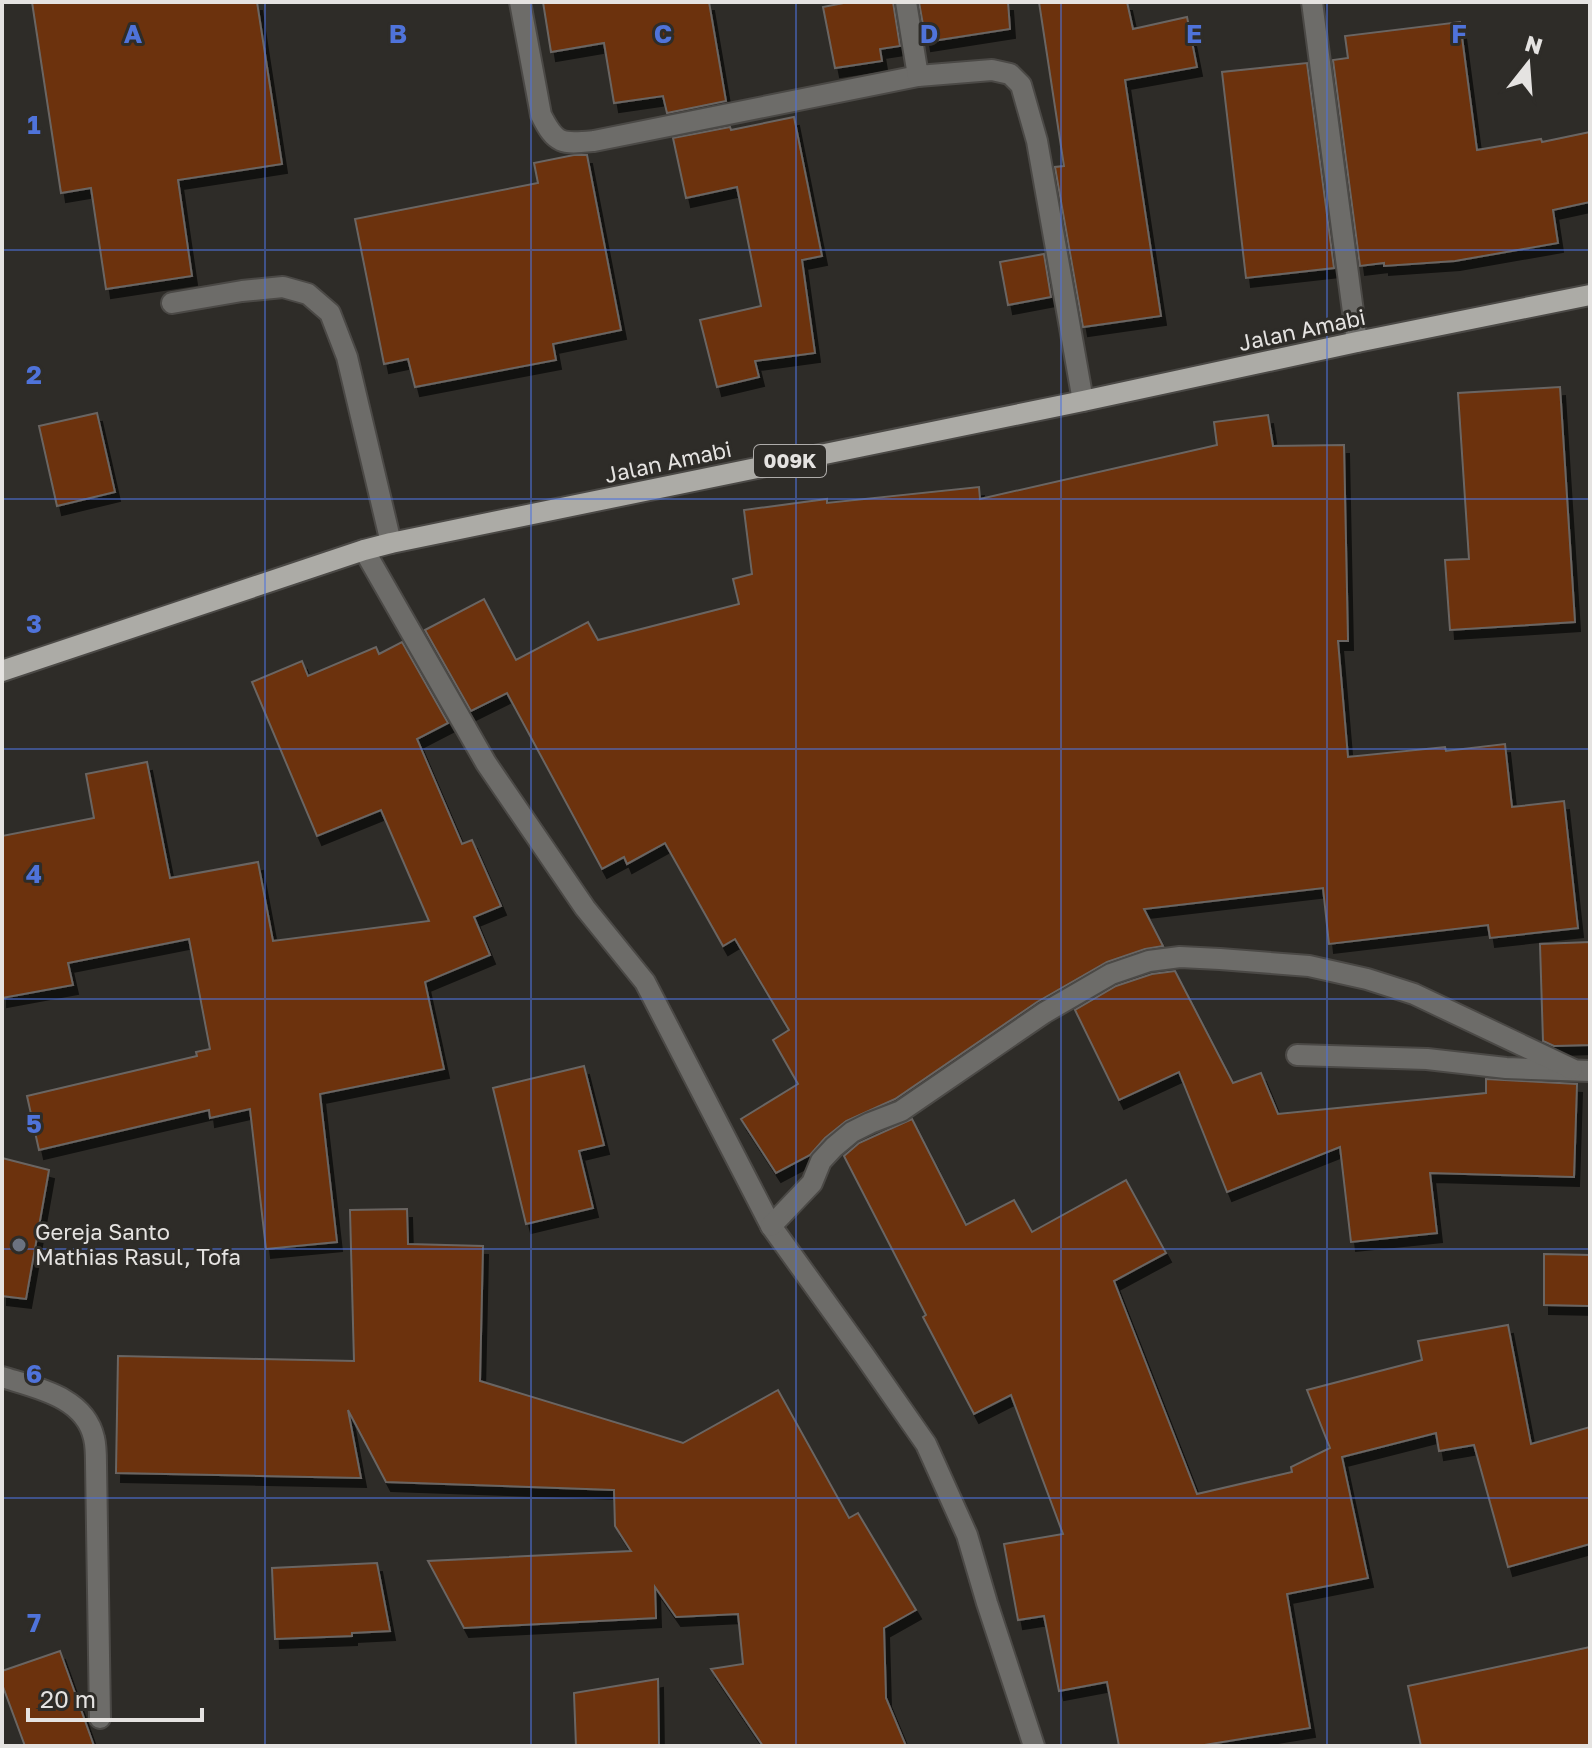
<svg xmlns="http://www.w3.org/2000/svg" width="1592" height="1748" viewBox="0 0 1592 1748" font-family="'Golos Text',sans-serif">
	<defs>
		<filter id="shadow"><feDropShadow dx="5" dy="9" stdDeviation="0" flood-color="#0009"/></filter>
	</defs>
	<rect width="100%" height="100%" fill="#2e2c28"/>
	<!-- building -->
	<g fill="#6c300a" stroke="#6a6562" stroke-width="2" filter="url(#shadow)">
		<path d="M32,2H257L282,164L178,180L192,276L106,289L91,188L61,193Z"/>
		<path d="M543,2H709L726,101L667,113L663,96L614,103L604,43L551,52Z"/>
		<path d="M849,2H893L900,46L880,49L882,61L835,68L823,7Z"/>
		<path d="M919,2H1008L1010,29L926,42Z"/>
		<path d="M1039,2H1127L1133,29L1187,17L1197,67L1125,80L1161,316L1083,327L1055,167L1064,166Z"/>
		<path d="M1460,22L1477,150L1541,139L1542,142L1590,132V202L1553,210L1558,243L1455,261L1384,266V263L1360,266L1333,60L1348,58L1345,36Z"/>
		<path d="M1307,63L1334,268L1246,278L1222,72Z"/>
		<path d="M794,117L822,256L802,260L815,353L755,361L759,377L717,387L700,320L761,306L737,187L686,198L673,138L730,127L731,130Z"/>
		<path d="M574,155H587L621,330L553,344L556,360L415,387L408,359L384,364L355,219L538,183L534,163Z"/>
		<path d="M1044,254L1051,297L1008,305L1000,262Z"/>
		<path d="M1560,387L1575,622L1450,630L1445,560L1469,559L1458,393Z"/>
		<path d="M97,413L115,492L57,506L39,426Z"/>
		<path d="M1268,415L1273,446L1344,445L1348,641H1338L1348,757L1445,747L1446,751L1505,744L1512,807L1564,801L1578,928L1490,938L1488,925L1329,944L1323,888L1144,909L1163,946L1145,949L1107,962L1037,1002L895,1099L846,1121L825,1138L810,1155L776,1173L741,1119L798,1084L773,1040L789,1030L735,939L723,946L665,843L627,864L624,857L602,869L507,693L471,711L425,630L484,599L516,660L588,622L598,640L739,604L733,579L752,574L744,510L827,499V503L979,487L980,499L1217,445L1214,422Z"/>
		<path d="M402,642L448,723L417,739L462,844L472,840L501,906L474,917L490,955L425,982L444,1069L320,1094L337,1242L266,1249L250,1109L210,1118L209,1110L39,1150L27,1096L197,1056L196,1052L210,1049L189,939L68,963L73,985L2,998V836L94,818L86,774L147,762L170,878L258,862L273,941L429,921L381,810L317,836L252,682L302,661L308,676L376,647L379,654Z"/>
		<path d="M1590,942V1045L1554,1046L1543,1041L1540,944Z"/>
		<path d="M1175,971L1233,1083L1261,1073L1278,1114L1486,1093V1079L1577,1084L1574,1177L1430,1173L1437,1233L1351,1242L1340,1147L1227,1192L1179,1072L1119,1100L1075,1010L1116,986L1152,974Z"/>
		<path d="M584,1066L604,1145L579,1151L593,1208L526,1224L493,1088Z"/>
		<path d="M912,1119L966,1225L1014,1200L1032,1232L1126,1180L1166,1253L1114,1281L1197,1494L1292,1472L1291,1467L1330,1448L1307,1390L1422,1360L1418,1341L1508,1325L1531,1444L1590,1427V1544L1508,1567L1474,1445L1439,1451L1436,1433L1342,1457L1368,1578L1287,1594L1310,1728L1198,1746H1119L1107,1682L1059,1691L1044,1616L1018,1620L1004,1544L1063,1534L1011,1395L974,1414L923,1317L926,1315L844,1156L859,1143Z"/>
		<path d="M2,1158L49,1170L26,1299L2,1296Z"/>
		<path d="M407,1209L408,1244L483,1246L480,1381L683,1443L778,1390L849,1518L858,1513L916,1610L884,1628L886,1698L906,1746H763L711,1669L743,1664L738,1614L676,1617L655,1587L656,1618L464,1628L428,1561L631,1551L615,1526L614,1490L386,1482L348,1410L361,1478L116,1473L118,1356L354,1361L350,1210Z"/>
		<path d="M1544,1254L1590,1255V1306L1544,1305Z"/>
		<path d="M377,1563L390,1631L352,1633V1636L275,1639L272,1568Z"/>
		<path d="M1590,1647V1746H1421L1408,1686Z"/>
		<path d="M60,1651L94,1746H25L2,1684V1671Z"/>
		<path d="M658,1679L659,1746H576L574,1693Z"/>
	</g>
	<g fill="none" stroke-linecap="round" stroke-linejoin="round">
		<defs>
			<g id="minor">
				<path d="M520,2L541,115C556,145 562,144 594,141L918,76"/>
				<path d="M906,2L918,76L992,70L1010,74L1021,85L1037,141L1083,401"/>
				<path d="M1312,2L1357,342"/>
				<path d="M172,303L242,291L283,287L308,294L330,313L347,357L391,543"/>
				<path d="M364,550L486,763L585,908L645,982L771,1226L864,1355L926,1444L967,1535L987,1603L1034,1746"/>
				<path d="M1297,1055L1427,1059L1506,1068L1590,1071"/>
				<path d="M771,1226L812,1183L821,1161L834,1147L852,1132L870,1123L901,1111L1044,1013L1111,974L1149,961L1180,957L1220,959L1309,966L1367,979L1414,994L1572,1069"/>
				<path d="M2,1377C37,1388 85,1397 94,1438C96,1446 96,1456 96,1464L100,1718"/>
			</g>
			<path id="major" d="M2,671L364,550L391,543L1083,401L1357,342L1590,295"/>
		</defs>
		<!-- minor casing -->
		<use href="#minor" stroke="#4b4946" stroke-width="24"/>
		<!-- major casing -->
		<use href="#major" stroke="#4b4946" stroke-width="24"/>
		<!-- minor -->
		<use href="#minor" stroke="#6d6c69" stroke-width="20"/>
		<!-- major -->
		<use href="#major" stroke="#acaba6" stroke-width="20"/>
	</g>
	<!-- grid -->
	<path fill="none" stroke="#4f73da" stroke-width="2" stroke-opacity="0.55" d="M265,2V1746M531,2V1746M796,2V1746M1061,2V1746M1327,2V1746M2,250H1590M2,499H1590M2,749H1590M2,999H1590M2,1249H1590M2,1498H1590"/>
	<!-- markers -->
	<circle fill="#6b7280" stroke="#2e2c28" stroke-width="3" cx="19" cy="1245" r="8"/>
	<g text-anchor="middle" stroke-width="6" stroke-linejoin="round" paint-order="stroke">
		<!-- shield labels -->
		<rect fill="#2e2c28" stroke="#aeacaa" stroke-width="2" x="754" y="445" width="72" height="32" rx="6"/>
		<g font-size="20" font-weight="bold" fill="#e5e3e1">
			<text x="790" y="468">009K</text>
		</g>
		<!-- street labels -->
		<g font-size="22" fill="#e5e3e1" stroke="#2e2c28">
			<text transform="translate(1302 330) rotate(-12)" y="8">Jalan Amabi</text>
			<text transform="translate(668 462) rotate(-12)" y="8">Jalan Amabi</text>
		</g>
		<!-- poi labels -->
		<g font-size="22" fill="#e5e3e1" stroke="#2e2c28" text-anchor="start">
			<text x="35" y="1240">Gereja Santo<tspan x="35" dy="25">Mathias Rasul, Tofa</tspan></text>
		</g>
	</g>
	<g font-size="26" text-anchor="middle" font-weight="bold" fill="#4f73da" stroke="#2e2c28" stroke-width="6" stroke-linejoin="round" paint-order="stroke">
		<text x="133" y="43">A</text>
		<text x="398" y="43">B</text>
		<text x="663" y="43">C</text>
		<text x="929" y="43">D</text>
		<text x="1194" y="43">E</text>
		<text x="1459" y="43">F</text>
		<text x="34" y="134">1</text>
		<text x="34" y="384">2</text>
		<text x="34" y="633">3</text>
		<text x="34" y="883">4</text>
		<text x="34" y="1133">5</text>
		<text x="34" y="1383">6</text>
		<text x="34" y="1632">7</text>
	</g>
	<!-- border -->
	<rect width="1592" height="1748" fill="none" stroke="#e5e3e1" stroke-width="8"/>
	<!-- north arrow -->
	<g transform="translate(1528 64) rotate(17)" stroke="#2e2c28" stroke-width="6" paint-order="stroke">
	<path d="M0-6L14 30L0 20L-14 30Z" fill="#e5e3e1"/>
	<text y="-12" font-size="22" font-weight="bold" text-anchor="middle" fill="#e5e3e1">N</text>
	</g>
	<!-- scale -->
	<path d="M28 1708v12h174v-12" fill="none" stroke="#e5e3e1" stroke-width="4"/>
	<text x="40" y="1708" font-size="24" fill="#e5e3e1" stroke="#2e2c28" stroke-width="6" paint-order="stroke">20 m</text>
</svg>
